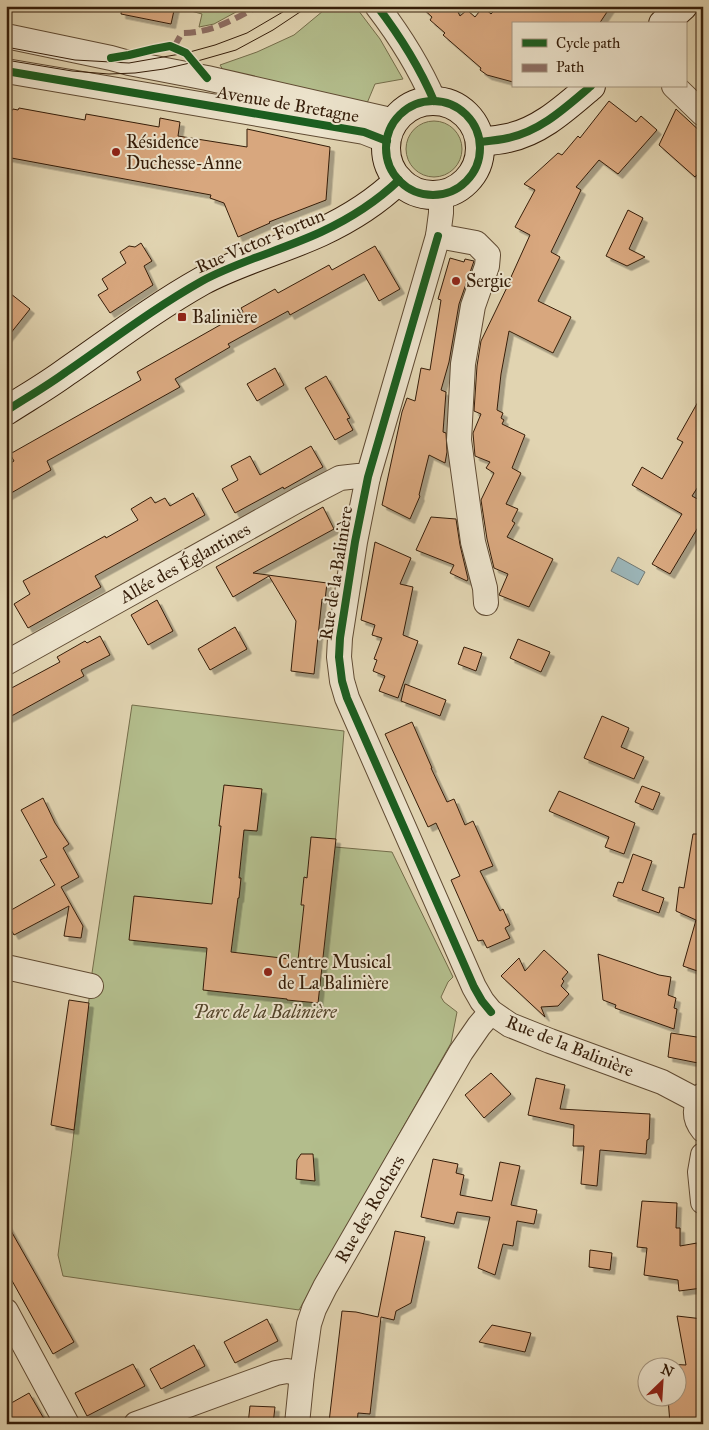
<svg xmlns="http://www.w3.org/2000/svg" width="709" height="1430" viewBox="0 0 709 1430" font-family="'IM FELL Great Primer',serif">
	<defs>
		<filter id="shadow"><feDropShadow dx="4.5" dy="4.5" stdDeviation="0" flood-color="#0004"/></filter>
	</defs>
	<rect width="100%" height="100%" fill="#e1d4b1"/>
	<filter id="stains"><feTurbulence type="fractalNoise" baseFrequency=".004" numOctaves="4"/><feColorMatrix values="0 0 0 0 .2 0 0 0 0 .09 0 0 0 0 .02 0 0 0 .5 -.17"/></filter>
	<radialGradient id="worn" r=".72"><stop offset=".6" stop-color="#630" stop-opacity="0"/><stop offset="1" stop-color="#630" stop-opacity=".3"/></radialGradient>
	<!-- green -->
	<g fill="#b3bd8c" stroke="#746d4a">
		<path d="M192,6H247L214,24L199,27L202,14L191,11Z"/>
		<path d="M329,6H355L380,39L403,79L375,84L365,108L228,78L220,65L257,52L294,35Z"/>
		<circle cx="434" cy="149" r="28"/>
		<path d="M132,705L344,731L335,847L392,852L453,977L448,982L441,997L444,1002L457,1012L451,1043L299,1310L63,1276L58,1255L72,1149L92,973Z"/>
	</g>
	<!-- water -->
	<path fill="#9bb5b8" stroke="#727872" d="M618,557L645,572L638,585L611,571Z"/>
	<!-- building -->
	<g fill="#d8a77e" stroke="#351d09" filter="url(#shadow)">
		<path d="M122,6H175L171,24L121,14Z"/>
		<path d="M420,6H455L460,16L467,10L475,17L483,7L491,14L499,6H611L599,24H513V82L487,75L480,70L481,68L443,35L445,33L430,20L432,17Z"/>
		<path d="M609,101L636,122L641,116L657,130L618,174L599,160L576,187L581,190L551,252L560,257L538,301L571,317L553,353L509,331L501,374L497,410L503,413L501,418L504,420L502,424L525,435L512,468L521,473L506,504L518,509L512,521L515,523L507,537L553,559L529,607L499,595L508,574L494,568L487,539L481,500L494,473L486,468L490,462L475,456L473,433L481,414L474,411L477,366L481,341L512,277H511L530,235L515,227L535,190L524,184L558,153L562,155L578,136L580,138Z"/>
		<path d="M19,108L85,120L86,114L159,127L160,118L180,122L178,136L247,147V129L330,147L326,200L269,222L270,223L238,237L224,203L210,198L211,195L6,157V119L13,109L18,110Z"/>
		<path d="M676,109L703,134V168L695,177L659,145Z"/>
		<path d="M628,210L643,218L629,249L645,257L627,266L606,256Z"/>
		<path d="M141,243L152,261L144,266L153,285L110,313L98,295L108,289L102,279L126,263L120,252L129,246L135,247Z"/>
		<path d="M375,246L400,289L379,301L364,274L290,315L288,311L228,344L230,347L175,379L180,387L47,461L51,470L6,496V466L14,461L10,454L141,380L137,372L243,312L241,308L275,289L278,293L329,265L332,270Z"/>
		<path d="M450,258L464,262L465,259L474,261L459,304L449,362L441,390L446,392L443,432L446,433L447,452L445,463L429,455L419,495L420,496L410,519L382,505L402,412L407,398L415,401L421,368L430,370L441,300L438,299Z"/>
		<path d="M6,290L30,309L6,339Z"/>
		<path d="M275,368L284,385L257,401L247,384Z"/>
		<path d="M326,376L350,418L347,419L353,430L335,440L305,388Z"/>
		<path d="M703,393V479L692,496L703,502V519L670,574L652,564L682,514L632,485L642,467L662,479L683,442L677,439Z"/>
		<path d="M311,446L323,467L284,489L283,487L235,513L222,489L238,480L231,466L250,456L260,475Z"/>
		<path d="M193,493L205,515L95,576L101,587L28,628L14,604L30,594L23,581L105,536L106,538L138,520L131,509L151,497L155,503L165,498L170,506Z"/>
		<path d="M323,507L334,529L253,573L327,583L325,600L322,599L314,674L291,671L296,621L269,576L233,597L216,567Z"/>
		<path d="M431,517L456,519L460,545L468,579L467,581L450,573L454,565L416,550Z"/>
		<path d="M375,542L411,558L400,584L413,587L403,635L418,641L398,698L379,691L385,676L373,671L377,660L374,659L382,638L372,635L375,625L361,620Z"/>
		<path d="M157,600L173,631L148,645L131,615Z"/>
		<path d="M235,627L247,649L210,670L198,649Z"/>
		<path d="M100,636L110,655L81,670L84,676L6,719V691L60,662L57,657L85,641L87,643Z"/>
		<path d="M518,639L550,652L541,672L510,658Z"/>
		<path d="M464,647L482,653L476,671L458,664Z"/>
		<path d="M405,684L446,700L440,716L401,701Z"/>
		<path d="M602,716L629,728L621,747L644,757L634,779L584,758Z"/>
		<path d="M412,722L432,768H431L447,802L454,799L465,825L473,821L493,866L480,871L500,911L503,909L510,925L505,928L510,938L487,948L483,940L478,941L451,880L460,876L436,823L428,827L385,734Z"/>
		<path d="M224,785L262,789L257,831L244,830L239,878H241L239,898H238L231,952L298,960L304,905H301L304,877L307,878L311,837L336,839L318,1003L287,1000V999L203,990L207,948L129,940L134,896L212,904L221,826H219Z"/>
		<path d="M642,786L660,793L653,810L635,802Z"/>
		<path d="M559,791L635,823L624,854L605,847L609,837L549,811Z"/>
		<path d="M43,798L55,823L69,844L63,848L79,877L61,887L83,926L81,938L64,936L69,906L14,935L6,921V913L55,885L40,860L47,857L21,810Z"/>
		<path d="M693,834H703V973L683,966L696,920L676,911L679,887L684,888Z"/>
		<path d="M633,854L652,861L642,890L664,898L659,913L613,896L618,882L623,883Z"/>
		<path d="M544,950L568,972L562,979L564,981L561,986L569,994L558,1006L541,1007L545,1017L501,976L519,958L525,971Z"/>
		<path d="M598,954L659,975L671,977L668,995L676,998L674,1008L677,1009L674,1029L615,1008L616,1005L603,1000Z"/>
		<path d="M69,1000L89,1003L74,1130L51,1125Z"/>
		<path d="M671,1033L703,1038V1064L668,1057Z"/>
		<path d="M491,1073L511,1094L484,1118L465,1095Z"/>
		<path d="M536,1078L565,1085L560,1109L650,1114L649,1139L647,1140L646,1154L600,1150L597,1186L581,1184L584,1146H573L574,1125L528,1115Z"/>
		<path d="M301,1154H313L315,1181L296,1179L297,1160Z"/>
		<path d="M433,1159L458,1164L456,1173L464,1175L460,1195L492,1201L500,1162L520,1166L511,1205L537,1210L534,1224L517,1221L513,1246L503,1244L495,1275L478,1268L490,1217L457,1212L454,1224L421,1217Z"/>
		<path d="M642,1201L677,1203L676,1228H680V1246L697,1243L702,1288L679,1291L678,1280L644,1275L647,1248L637,1247Z"/>
		<path d="M6,1222L74,1342L53,1354L6,1270Z"/>
		<path d="M395,1231L425,1237L411,1303L396,1311L394,1320L381,1317L370,1414L358,1413L357,1424H331V1422H329L342,1311L356,1312L378,1317Z"/>
		<path d="M590,1250L612,1253L610,1270L589,1267Z"/>
		<path d="M677,1316L703,1319V1374L699,1375L703,1424H670L668,1398H676V1368H666V1364L686,1365Z"/>
		<path d="M267,1319L278,1341L235,1363L224,1342Z"/>
		<path d="M492,1325L531,1333L525,1352L479,1342Z"/>
		<path d="M194,1345L205,1366L161,1389L150,1369Z"/>
		<path d="M133,1364L145,1386L87,1416L75,1393Z"/>
		<path d="M29,1393L47,1424H6V1406Z"/>
		<path d="M250,1406L275,1407L273,1424H248Z"/>
	</g>
	<g fill="none" stroke-linecap="round" stroke-linejoin="round">
		<defs>
			<g id="street">
				<path d="M377,6C400,36 419,66 434,101"/>
				<path d="M6,36L111,58L129,63L207,78L395,121"/>
				<path d="M6,71L364,132L387,141"/>
				<path d="M674,86L703,114"/>
				<path d="M441,194V213L438,236L368,477L355,542L340,638L339,657L342,681L347,698L474,987L482,1001L491,1012L510,1025L550,1041L662,1082L698,1101"/>
				<path d="M438,236L476,243L488,255L487,266L473,306L463,364L459,440L473,542L485,588L486,603"/>
				<path d="M6,663L298,500L340,478L358,476L368,477"/>
				<path d="M6,967L91,986"/>
				<path d="M703,1095C694,1106 693,1118 703,1130"/>
				<path d="M703,1155L700,1172L703,1202"/>
				<path d="M6,1311L67,1424"/>
				<path d="M136,1424L276,1373L287,1371L302,1374"/>
				<path d="M297,1424L302,1374L309,1324L314,1309L325,1287L461,1052L479,1026L491,1012"/>
			</g>
			<g id="secondary">
				<path d="M663,24L683,6"/>
				<circle cx="433" cy="148" r="47"/>
				<path d="M480,142C489,141 499,140 508,138C541,131 566,107 591,86"/>
				<path d="M6,411C26,398 47,386 66,372C111,341 154,308 202,281C239,261 282,250 321,232C349,219 376,202 399,180"/>
			</g>
		</defs>
		<!-- street casing -->
		<use href="#street" stroke="#604b33" stroke-width="26"/>
		<!-- secondary casing -->
		<use href="#secondary" stroke="#351d09" stroke-width="30"/>
		<!-- street -->
		<use href="#street" stroke="#ece3cc" stroke-width="24"/>
		<!-- secondary -->
		<use href="#secondary" stroke="#ece3cc" stroke-width="28"/>
		<!-- tram -->
		<g stroke="#351d09" stroke-width="1">
			<path d="M6,47L75,60L129,63L186,53L215,45L247,33L293,6"/>
			<path d="M6,60L72,71L109,74L135,73L164,69L194,62L236,50L273,30L309,6"/>
		</g>
		<!-- quiet -->
		<path stroke="#8d6e63" stroke-width="6" stroke-dasharray="12 6" stroke-linecap="butt" d="M174,47L182,33C211,33 233,20 258,6"/>
		<defs>
			<g id="cycleway">
				<path d="M377,6C400,36 419,66 434,101"/>
				<path d="M111,58L129,55L154,49L170,46L186,53L207,78"/>
				<path d="M6,71L364,132L387,141"/>
				<circle cx="433" cy="148" r="47"/>
				<path d="M480,142C489,141 499,140 508,138C541,131 566,107 591,86"/>
				<path d="M438,236L368,477L355,542L340,638L339,657L342,681L347,698L474,987L482,1001L491,1012"/>
				<path d="M6,411C26,398 47,386 66,372C111,341 154,308 202,281C239,261 282,250 321,232C349,219 376,202 399,180"/>
			</g>
		</defs>
		<!-- cycleway casing -->
		<use href="#cycleway" stroke="#ece3cc" stroke-width="11"/>
		<!-- cycleway -->
		<use href="#cycleway" stroke="#1b5e20" stroke-width="8"/>
	</g>
	<!-- markers -->
	<g fill="#8f2418" stroke="#ece3cc" stroke-width="2">
		<circle cx="116" cy="152" r="5"/>
		<circle cx="456" cy="281" r="5"/>
		<rect x="177" y="312" width="10" height="10" rx="2.5"/>
		<circle cx="268" cy="972" r="5"/>
	</g>
	<g text-anchor="middle" stroke-width="4" stroke-linejoin="round" paint-order="stroke">
		<!-- street labels -->
		<g font-size="18" fill="#351d09" stroke="#ece3cc">
			<text transform="translate(288 104) rotate(10)" y="6">Avenue de Bretagne</text>
			<text transform="translate(260 241) rotate(-23)" y="6">Rue Victor Fortun</text>
			<text transform="translate(185 563) rotate(-29)" y="6">Allée des Églantines</text>
			<text transform="translate(336 573) rotate(-81)" y="6">Rue de la Balinière</text>
			<text transform="translate(570 1046) rotate(22)" y="6">Rue de la Balinière</text>
			<text transform="translate(370 1209) rotate(-60)" y="6">Rue des Rochers</text>
		</g>
		<!-- poi labels -->
		<g font-size="18" fill="#351d09" stroke="#ece3cc" text-anchor="start">
			<text x="126" y="148">Résidence<tspan x="126" dy="21">Duchesse-Anne</tspan></text>
			<text x="466" y="287">Sergic</text>
			<text x="192" y="323">Balinière</text>
			<text x="278" y="968">Centre Musical<tspan x="278" dy="21">de La Balinière</tspan></text>
		</g>
		<!-- park labels -->
		<g font-size="18" font-style="italic" fill="#54452a" stroke="#ece3cc">
			<text x="265" y="1018">Parc de la Balinière</text>
		</g>
	</g>
	<!-- margin -->
	<rect width="709" height="1430" fill="none" stroke="#e1d4b1" stroke-width="25"/>
	<rect x="8" y="8" width="694" height="1415" fill="none" stroke="#351d09" stroke-width="2.5"/>
	<rect x="12" y="12" width="684" height="1405" fill="none" stroke="#351d09"/>
	<!-- legend -->
	<rect x="512" y="22" width="175" height="65" fill="#ece3cc" stroke="#a3947e"/>
	<rect x="522" y="39" width="25" height="8" fill="#1b5e20" stroke="#a3947e"/>
	<text x="556" y="48" font-size="15" fill="#351d09">Cycle path</text>
	<rect x="522" y="64" width="25" height="8" fill="#8d6e63" stroke="#a3947e"/>
	<text x="556" y="72" font-size="15" fill="#351d09">Path</text>
	<!-- north arrow -->
	<g transform="translate(662 1382) rotate(25)"><circle r="24" fill="#ece3cc" stroke="#a3947e"/>
	<path d="M0-4L9 19L0 12L-9 19Z" fill="#8f2418"/>
	<text y="-8" font-size="14" font-weight="bold" text-anchor="middle" fill="#351d09">N</text>
	</g>
	<rect width="100%" height="100%" filter="url(#stains)"/>
	<rect width="100%" height="100%" fill="url(#worn)"/>
</svg>
